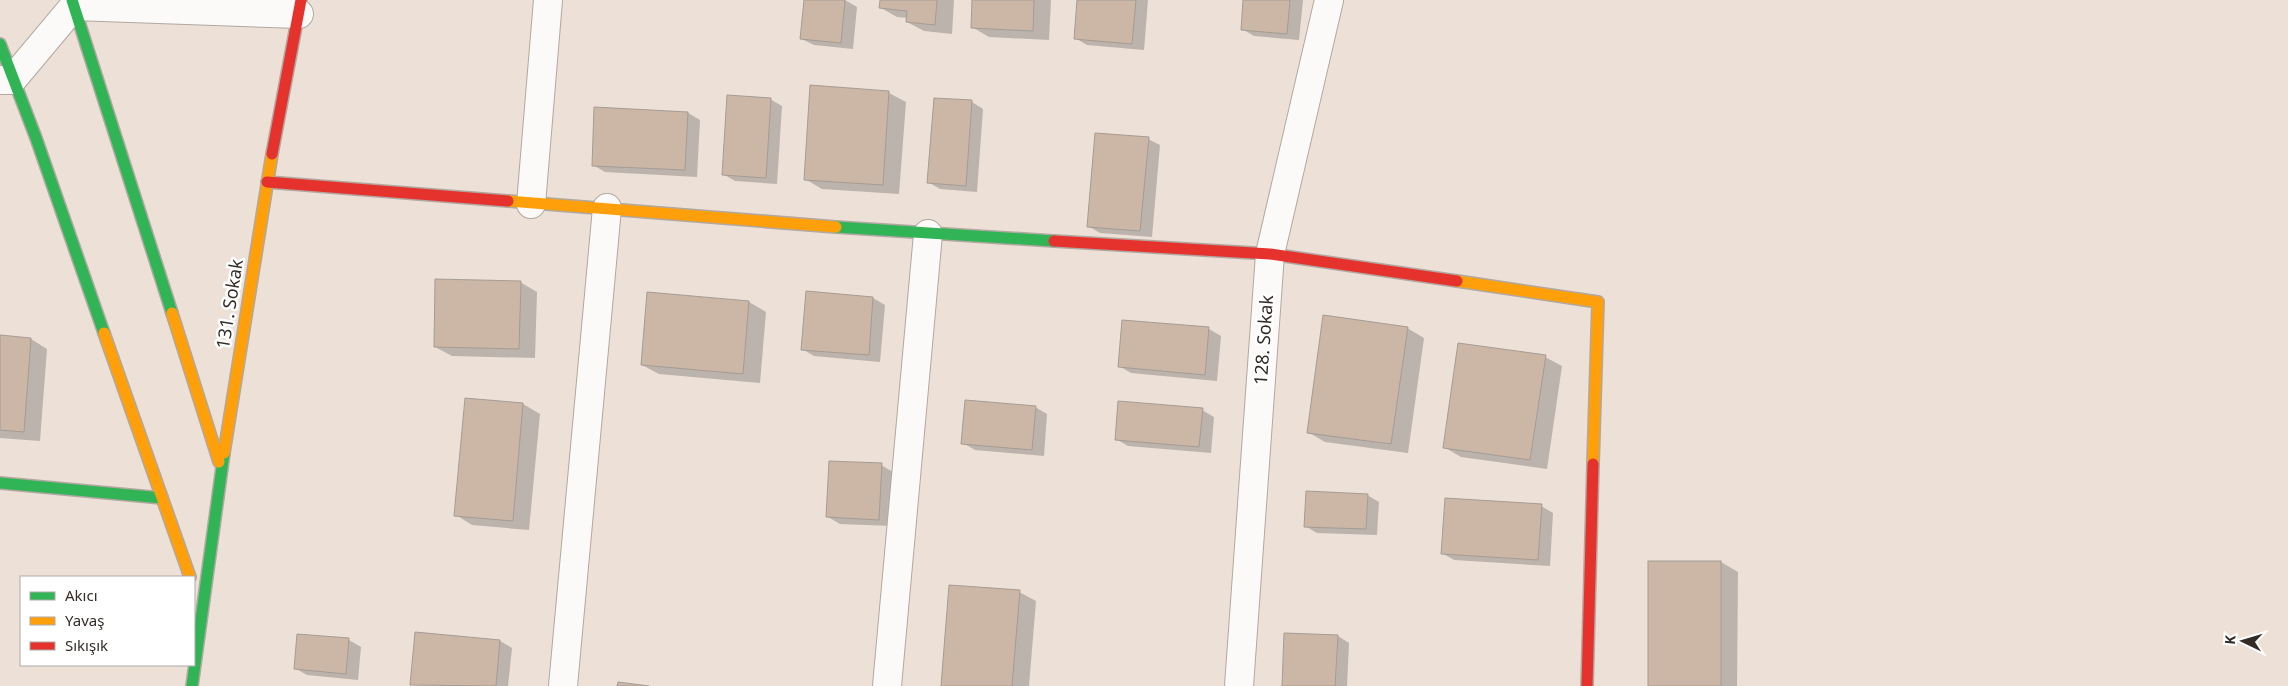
<svg xmlns="http://www.w3.org/2000/svg" width="2288" height="686" viewBox="0 0 2288 686" font-family="'Noto Sans',sans-serif">
	<rect width="100%" height="100%" fill="#ece0d7"/>
	<!-- shadow -->
	<g fill="#0003">
		<path d="M805,0H845L857,7L853,49L814,45L802,39Z"/>
		<path d="M881,0H954L952,34L924,31L907,22L908,18L897,17L881,8Z"/>
		<path d="M974,0H1051L1049,40L989,37L972,27Z"/>
		<path d="M1078,0H1148L1144,50L1087,45L1075,38Z"/>
		<path d="M1245,0H1303L1299,40L1254,36L1242,29Z"/>
		<path d="M811,87L889,93L906,102L899,194L822,189L805,179Z"/>
		<path d="M770,99L782,106L777,184L735,181L723,174Z"/>
		<path d="M972,102L983,109L977,192L940,189L928,182Z"/>
		<path d="M688,113L700,120L697,177L605,172L593,165Z"/>
		<path d="M1148,139L1160,145L1152,237L1100,233L1088,226Z"/>
		<path d="M520,282L537,292L535,358L452,356L435,347Z"/>
		<path d="M648,293L749,302L766,312L760,383L659,374L642,365Z"/>
		<path d="M873,298L885,305L880,362L814,356L802,349Z"/>
		<path d="M1123,321L1209,329L1221,336L1217,381L1131,373L1119,366Z"/>
		<path d="M1407,328L1424,338L1408,453L1325,442L1308,432Z"/>
		<path d="M0,336L31,339L47,349L40,441L0,438Z"/>
		<path d="M1545,357L1562,366L1547,469L1461,457L1444,447Z"/>
		<path d="M523,404L540,414L529,530L472,525L456,515Z"/>
		<path d="M1035,407L1047,414L1044,456L975,450L963,443Z"/>
		<path d="M1202,410L1214,417L1211,453L1128,446L1116,439Z"/>
		<path d="M881,465L893,472L891,526L840,524L828,517Z"/>
		<path d="M1367,495L1379,502L1377,535L1317,533L1305,526Z"/>
		<path d="M1541,506L1553,513L1550,566L1454,560L1442,553Z"/>
		<path d="M1649,562H1721L1738,572L1737,686H1649Z"/>
		<path d="M1019,592L1036,601L1029,686H943Z"/>
		<path d="M298,635L349,640L361,647L358,680L307,675L295,668Z"/>
		<path d="M1338,636L1349,643L1347,686H1283Z"/>
		<path d="M500,641L512,648L508,686L412,685Z"/>
	</g>
	<!-- building -->
	<g fill="#ccb7a6" stroke="#a49c95">
		<path d="M804,0H845L841,43L800,39Z"/>
		<path d="M880,0H937L935,25L906,22L907,11L879,8Z"/>
		<path d="M972,0H1034L1033,31L971,28Z"/>
		<path d="M1077,0H1136L1132,44L1074,39Z"/>
		<path d="M1243,0H1290L1287,34L1241,30Z"/>
		<path d="M810,85L889,91L883,185L804,180Z"/>
		<path d="M727,95L771,98L766,178L722,175Z"/>
		<path d="M934,98L972,100L966,186L927,183Z"/>
		<path d="M594,107L688,112L685,170L592,166Z"/>
		<path d="M1095,133L1149,137L1140,231L1087,227Z"/>
		<path d="M435,279L521,281L519,349L434,347Z"/>
		<path d="M806,291L873,297L869,355L801,350Z"/>
		<path d="M647,292L749,301L743,374L641,365Z"/>
		<path d="M1323,315L1408,327L1391,444L1307,433Z"/>
		<path d="M1122,320L1209,327L1205,375L1118,367Z"/>
		<path d="M0,335L31,338L24,432L0,430Z"/>
		<path d="M1458,343L1546,355L1530,460L1443,448Z"/>
		<path d="M465,398L523,403L513,521L454,516Z"/>
		<path d="M965,400L1036,406L1032,450L961,444Z"/>
		<path d="M1118,401L1203,408L1199,447L1115,440Z"/>
		<path d="M829,461L882,463L879,520L826,517Z"/>
		<path d="M1306,491L1368,494L1366,529L1304,527Z"/>
		<path d="M1445,498L1542,504L1538,560L1441,554Z"/>
		<rect x="1648" y="561" width="73" height="125"/>
		<path d="M949,585L1020,590L1012,686H941Z"/>
		<path d="M415,632L500,640L496,686L410,685Z"/>
		<path d="M1284,633L1338,635L1335,686H1282Z"/>
		<path d="M297,634L349,638L346,674L294,669Z"/>
		<path d="M618,682L649,686H617Z"/>
	</g>
	<g fill="none" stroke-linecap="round" stroke-linejoin="round">
		<defs>
			<g id="street">
				<path d="M0,80H12L74,6L299,14"/>
				<path d="M531,204L548,0"/>
				<path d="M563,686L607,208"/>
				<path d="M887,686L928,234"/>
				<path d="M1239,686L1270,254L1329,0"/>
			</g>
			<g id="fast">
				<path d="M72,0L172,313"/>
				<path d="M0,44L36,138L104,333"/>
				<path d="M836,227L1054,241"/>
				<path d="M0,483L162,498"/>
				<path d="M192,686L224,453"/>
			</g>
			<g id="slow">
				<path d="M508,201L836,227"/>
				<path d="M1457,281L1598,302L1593,464"/>
				<path d="M172,313L219,462"/>
				<path d="M104,333L190,577"/>
				<path d="M224,453L272,154"/>
			</g>
			<g id="jam">
				<path d="M272,154L301,0"/>
				<path d="M267,182L508,201"/>
				<path d="M1054,241L1270,254L1457,281"/>
				<path d="M1587,686L1593,464"/>
			</g>
		</defs>
		<!-- street casing -->
		<use href="#street" stroke="#b1a8a1" stroke-width="30"/>
		<!-- fast casing -->
		<use href="#fast" stroke="#b1a8a1" stroke-width="14"/>
		<!-- slow casing -->
		<use href="#slow" stroke="#b1a8a1" stroke-width="14"/>
		<!-- jam casing -->
		<use href="#jam" stroke="#b1a8a1" stroke-width="14"/>
		<!-- street -->
		<use href="#street" stroke="#fcfaf9" stroke-width="28"/>
		<!-- fast -->
		<use href="#fast" stroke="#30b455" stroke-width="11"/>
		<!-- slow -->
		<use href="#slow" stroke="#ff9f0a" stroke-width="11"/>
		<!-- jam -->
		<use href="#jam" stroke="#e5322d" stroke-width="11"/>
	</g>
	<g text-anchor="middle" stroke-width="5" stroke-linejoin="round" paint-order="stroke">
		<!-- street labels -->
		<g font-size="18" fill="#332b25" stroke="#fff">
			<text transform="translate(230 304) rotate(-81)" y="6">131. Sokak</text>
			<text transform="translate(1264 340) rotate(-86)" y="6">128. Sokak</text>
		</g>
	</g>
	<!-- legend -->
	<rect x="20" y="576" width="175" height="90" fill="#ffffff" stroke="#adaaa8"/>
	<rect x="30" y="592" width="25" height="8" fill="#30b455" stroke="#adaaa8"/>
	<text x="65" y="601" font-size="15" fill="#332b25">Akıcı</text>
	<rect x="30" y="617" width="25" height="8" fill="#ff9f0a" stroke="#adaaa8"/>
	<text x="65" y="626" font-size="15" fill="#332b25">Yavaş</text>
	<rect x="30" y="642" width="25" height="8" fill="#e5322d" stroke="#adaaa8"/>
	<text x="65" y="651" font-size="15" fill="#332b25">Sıkışık</text>
	<!-- north arrow -->
	<g transform="translate(2243 641) rotate(275)" stroke="#ffffff" stroke-width="4" paint-order="stroke">
	<path d="M0-4L9 19L0 12L-9 19Z" fill="#332b25"/>
	<text y="-8" font-size="14" font-weight="bold" text-anchor="middle" fill="#332b25">K</text>
	</g>
</svg>
